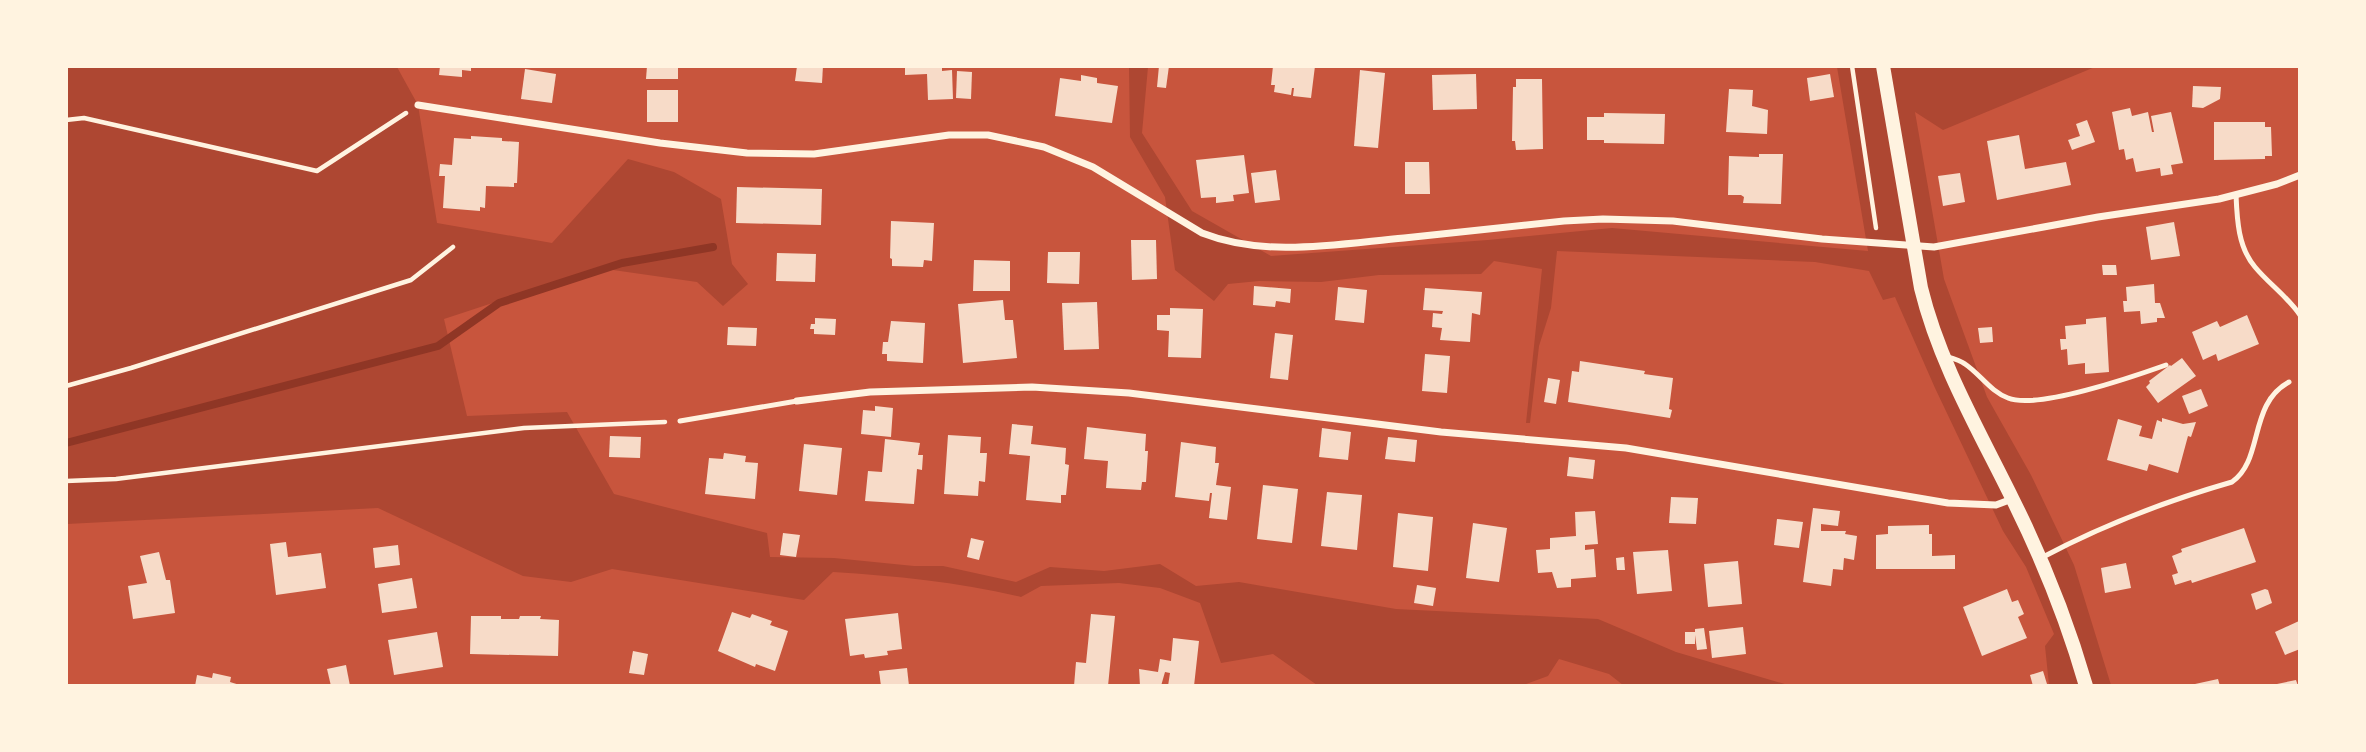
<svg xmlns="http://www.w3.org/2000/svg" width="2366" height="752" viewBox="0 0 2366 752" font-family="'Source Sans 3',sans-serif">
	<rect width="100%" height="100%" fill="#c8553d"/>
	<!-- green -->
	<g fill="#ae4732">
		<path d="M67,67H397L418,105L437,223L552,243L628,159L674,172L721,199L732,264L748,284L723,306L697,282L599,268L444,319L467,416L567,412L614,494L767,533L770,557L834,558L914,566H943L1016,582L1050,567L1104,571L1160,564L1196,586L1239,582L1396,609L1598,619L1676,652L1788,685H1623L1609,674L1559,659L1548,676L1523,685H1317L1273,654L1221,663L1200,603L1160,588L1119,583L1041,586L1021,597C959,582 896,576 833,572L804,600L612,569L571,582L523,576L378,508L67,524Z"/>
		<path d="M1129,67H1148L1142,133L1192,211L1271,256L1488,240L1612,228L1868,251L1837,67H2095L1943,130L1915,112L1944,279L1987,397L2031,475L2074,565L2111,685H2049L2045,646L2054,634L2026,567L2003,531L1935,388L1895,297L1883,300L1869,271L1815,262L1557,251L1551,308L1539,346L1530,423H1526L1542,269L1494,261L1481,274L1379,275L1321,282L1259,281L1228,284L1214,301L1175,270L1165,197L1130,137Z"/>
	</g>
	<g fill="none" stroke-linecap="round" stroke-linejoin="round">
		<!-- stream -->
		<path stroke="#8f3625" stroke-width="8" d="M66,443L438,346L499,303L622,263L713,247"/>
	</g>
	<!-- building -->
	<g fill="#f7dbc8">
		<path d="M440,66H471V71L462,70V77L439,75Z"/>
		<path d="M647,66H678V79H646Z"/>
		<path d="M797,66H823L822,83L795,81Z"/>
		<path d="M905,66H942V71L952,70L953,99L928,100L927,74L905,75Z"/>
		<path d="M1159,66H1169L1166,88L1157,87Z"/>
		<path d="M1273,66H1315L1311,98L1293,96L1294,88H1292L1291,95L1274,92L1275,85H1271Z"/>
		<path d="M525,69L556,74L552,103L521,99Z"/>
		<path d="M1360,70L1385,73L1378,148L1354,146Z"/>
		<path d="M957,71L972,72L971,99L956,98Z"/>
		<path d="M1476,74L1477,109L1433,110L1432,75Z"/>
		<path d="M1830,74L1834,97L1810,101L1807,78Z"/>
		<path d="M1081,75L1097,78V83L1118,86L1112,123L1055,116L1060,78L1081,81Z"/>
		<path d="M1516,79H1542L1543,149L1516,150L1515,141H1512L1513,87H1516Z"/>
		<path d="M2193,86L2221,87L2220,99L2203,108L2192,107Z"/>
		<path d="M1729,89L1753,90L1752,106L1768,110L1767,134L1726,132Z"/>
		<rect x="647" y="90" width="31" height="32"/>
		<path d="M2130,108L2132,116L2148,112L2152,132H2154L2151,116L2171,112L2183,163L2171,165L2173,174L2161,176L2160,168L2136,172L2133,158L2126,160L2124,149L2119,150L2112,112Z"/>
		<path d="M1604,113L1665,114L1664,144L1604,143V140H1587V117H1604Z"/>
		<path d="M2087,120L2095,142L2072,150L2068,140L2080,136L2076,124Z"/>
		<path d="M2214,122H2265V127H2271L2272,156H2265V159L2214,160Z"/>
		<path d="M2019,135L2025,169L2066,162L2071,185L1997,200L1987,141Z"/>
		<path d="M471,136L502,138V141L519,142L517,183H514V187L486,186L485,208L480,207V211L443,208L445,176H439L440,164L452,165L454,138L471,139Z"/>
		<path d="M1759,154H1783L1781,204L1743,203L1744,197L1741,195H1728L1729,156L1759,157Z"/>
		<path d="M1244,155L1249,193L1233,195L1234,201L1216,203V197L1201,198L1196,160Z"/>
		<path d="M1405,162H1429L1430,194H1405Z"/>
		<path d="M1276,170L1280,200L1255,203L1251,173Z"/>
		<path d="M1960,173L1965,202L1943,206L1938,176Z"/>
		<path d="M737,187L822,189L821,225L736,223Z"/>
		<path d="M891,221L934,223L932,261L924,260L923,267L892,266V259L890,258Z"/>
		<path d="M2174,222L2180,256L2151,260L2146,227Z"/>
		<path d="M1131,240H1156L1157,279L1132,280Z"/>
		<path d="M1048,252H1080L1079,284L1047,283Z"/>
		<path d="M777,253L816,254L815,282L776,281Z"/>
		<path d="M974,260L1010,261V291H973Z"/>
		<path d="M2102,265H2116L2117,275H2103Z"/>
		<path d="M2154,284L2155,303H2160L2165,318H2157V322L2141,324L2140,311L2124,312L2123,301H2127L2126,287Z"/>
		<path d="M1254,286L1291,289L1290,303L1276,301L1275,307L1253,305Z"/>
		<path d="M1338,287L1367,290L1364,323L1335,320Z"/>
		<path d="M1425,288L1482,292L1480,315L1472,313L1470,342L1440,340L1442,328L1432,327L1433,313L1442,314L1443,311L1423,310Z"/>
		<path d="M1003,300L1005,320H1013L1017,358L963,363L958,304Z"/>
		<path d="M1097,302L1099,349L1064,350L1062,303Z"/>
		<path d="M1170,308L1203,309L1201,358L1168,357L1169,331L1157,330V315H1170Z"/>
		<path d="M2247,315L2259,344L2218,361L2216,354L2203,360L2192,332L2217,321L2220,327Z"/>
		<path d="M2106,317L2109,372L2085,374V363L2068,365L2067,349L2061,350L2060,339H2066L2065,326L2086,324V319Z"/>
		<path d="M815,318L836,319L835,335L814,334V329H810L811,324H815Z"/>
		<path d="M891,321L925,323L923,363L887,361V354H882L883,342H888Z"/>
		<path d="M728,327L757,328L756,346L727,345Z"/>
		<path d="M1992,327L1993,342L1980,343L1978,328Z"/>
		<path d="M1275,333L1293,335L1288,380L1270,378Z"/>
		<path d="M1425,354L1450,356L1447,393L1422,391Z"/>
		<path d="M2182,358L2196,376L2158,403L2146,387L2150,383L2149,381L2170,365L2171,366Z"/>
		<path d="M1580,361L1645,371L1644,374L1673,378L1669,409L1672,410L1670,418L1568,402L1572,371L1579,372Z"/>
		<path d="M1548,378L1560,380L1556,404L1544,402Z"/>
		<path d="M2201,389L2208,406L2189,414L2182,396Z"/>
		<path d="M875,406L893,408L891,437L861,434L863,410L875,411Z"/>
		<path d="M2162,418L2183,424L2196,422L2191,437L2188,436L2178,473L2149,464L2147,471L2107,460L2118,419L2142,426L2139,436L2152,439L2157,420L2162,422Z"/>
		<path d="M1012,424L1033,426L1031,444L1066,448L1065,464L1069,465L1066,495H1061V503L1026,500L1030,456L1009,454Z"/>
		<path d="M1087,427L1146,434L1145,451H1148L1146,482H1142L1141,490L1106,488L1108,461L1084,459Z"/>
		<path d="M1322,428L1351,432L1348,460L1319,457Z"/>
		<path d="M948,435L981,437L980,453H987L985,482L979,481L978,496L944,494Z"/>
		<path d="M610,436L641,437L640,458L609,457Z"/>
		<path d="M1388,437L1417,440L1415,462L1385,459Z"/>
		<path d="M885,439L920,443L918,455H923L922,470L917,469L914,504L865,501L868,471L882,472Z"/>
		<path d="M1181,442L1216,447L1215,463H1219L1216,485L1231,487L1227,520L1209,518L1212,493H1210L1209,501L1175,497Z"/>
		<path d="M804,444L842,448L837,495L799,491Z"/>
		<path d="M724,453L746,456L745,462L758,463L755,499L705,494L709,458L723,459Z"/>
		<path d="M1569,457L1595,460L1593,479L1567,476Z"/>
		<path d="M1263,485L1298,489L1292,543L1257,539Z"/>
		<path d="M1327,492L1362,495L1357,550L1321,546Z"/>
		<path d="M1671,497L1698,498L1696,524L1669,523Z"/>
		<path d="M1813,508L1840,511L1838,526L1821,524V531H1846L1845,534L1857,536L1854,560L1844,558L1843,570L1833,569L1831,586L1803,582Z"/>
		<path d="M1595,511L1598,544L1585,545V550L1594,549L1596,577L1571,579V587L1557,588L1552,572L1538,573L1536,550L1550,549V538L1576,536L1575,512Z"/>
		<path d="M1398,513L1433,517L1428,571L1393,567Z"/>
		<path d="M1777,519L1803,522L1799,548L1774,545Z"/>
		<path d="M1473,523L1507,528L1499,582L1466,578Z"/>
		<path d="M1929,525V534H1932V556L1955,555V569H1876V535L1888,534V526Z"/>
		<path d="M2244,528L2256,562L2192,583L2191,580L2175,585L2172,575L2178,573L2172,556L2182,552L2181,549Z"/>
		<path d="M783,533L800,535L796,557L780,555Z"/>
		<path d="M971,538L984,541L979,560L967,557Z"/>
		<path d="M286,542L288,557L321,553L326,588L276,595L270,544Z"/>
		<path d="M398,545L400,565L375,568L373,548Z"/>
		<path d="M1668,550L1672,591L1637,594L1633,552Z"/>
		<path d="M159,552L166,580H170L175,613L133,619L128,586L147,583L140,556Z"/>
		<path d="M1624,557L1625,570H1617L1616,558Z"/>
		<path d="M1738,561L1742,604L1708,607L1704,564Z"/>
		<path d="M2126,563L2131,588L2105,593L2101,568Z"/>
		<path d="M412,578L417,608L382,613L378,584Z"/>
		<path d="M1417,585L1436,588L1433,606L1414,603Z"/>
		<path d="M2007,589L2012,602L2018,600L2024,614L2018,617L2027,638L1982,656L1963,607Z"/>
		<path d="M2265,589L2268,590L2272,603L2256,610L2251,594Z"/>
		<path d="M732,612L750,618L752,614L772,621L770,625L788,631L775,671L756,664L755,667L718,651Z"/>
		<path d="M898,613L902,649L887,651L888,655L865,658L864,654L850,656L845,619Z"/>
		<path d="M1091,614L1115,616L1108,686H1074L1076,662L1086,663Z"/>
		<path d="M471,616H501V619H519L520,616H541L540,619L559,620L558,656L470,654Z"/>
		<path d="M2299,621L2300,649L2285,655L2275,632Z"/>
		<path d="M1743,627L1746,654L1712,658L1709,631Z"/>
		<path d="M1704,628L1707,649L1697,650L1695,635V644H1685V632H1695V629Z"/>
		<path d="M437,632L443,667L394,675L388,640Z"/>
		<path d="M1173,638L1199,641L1194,686H1168L1170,673L1165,672L1161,686H1140L1139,669L1158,672L1160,659L1171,661Z"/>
		<path d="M633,651L648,654L644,675L629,673Z"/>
		<path d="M346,665L350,686H331L327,669Z"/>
		<path d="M907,668L909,686H881L879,671Z"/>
		<path d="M2043,671L2047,684L2033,686L2030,675Z"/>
		<path d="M213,673L231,677L230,682L243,686H195L197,675L212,678Z"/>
		<path d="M2218,679L2220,686H2195V684Z"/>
		<path d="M2296,680L2298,686H2277V684Z"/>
	</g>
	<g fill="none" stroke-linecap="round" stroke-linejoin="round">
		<!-- path -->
		<g stroke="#fff3e0" stroke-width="4.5">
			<path d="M1852,66L1876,228"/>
			<path d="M66,120L84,118L317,171L406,113"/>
			<path d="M66,386L131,368L411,280L453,247"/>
			<path d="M66,481L116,479L524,428L665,422"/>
		</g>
		<!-- service -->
		<g stroke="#fff3e0" stroke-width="5">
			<path d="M2236,195C2237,219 2238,247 2255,267C2269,284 2287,296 2300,315"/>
			<path d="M1945,356C1952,358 1960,360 1965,364C1980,374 1991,392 2008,398C2037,410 2135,376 2166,365"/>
			<path d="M680,421L797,401"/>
			<path d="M2041,558C2101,526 2166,501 2232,482C2264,460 2248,404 2289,382"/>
		</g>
		<!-- minor -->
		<g stroke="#fff3e0" stroke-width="7">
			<path d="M418,105L660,143L747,153L814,154L949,135H988L1044,147L1093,167L1202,233C1266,258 1338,244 1404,238C1457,232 1511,227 1564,221L1603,219L1673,221L1822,239L1934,247L2098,217L2219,199L2277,184L2300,175"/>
			<path d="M797,401L870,392L1032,387L1129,393L1441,432L1626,448L1948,503L1996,505L2012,499"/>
		</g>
		<!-- secondary -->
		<path stroke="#fff3e0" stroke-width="14" d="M1883,66L1921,288C1939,362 1978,429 2012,498C2042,558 2067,620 2086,686"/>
	</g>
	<!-- border -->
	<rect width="2366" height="752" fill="none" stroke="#fff3e0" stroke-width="136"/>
</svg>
